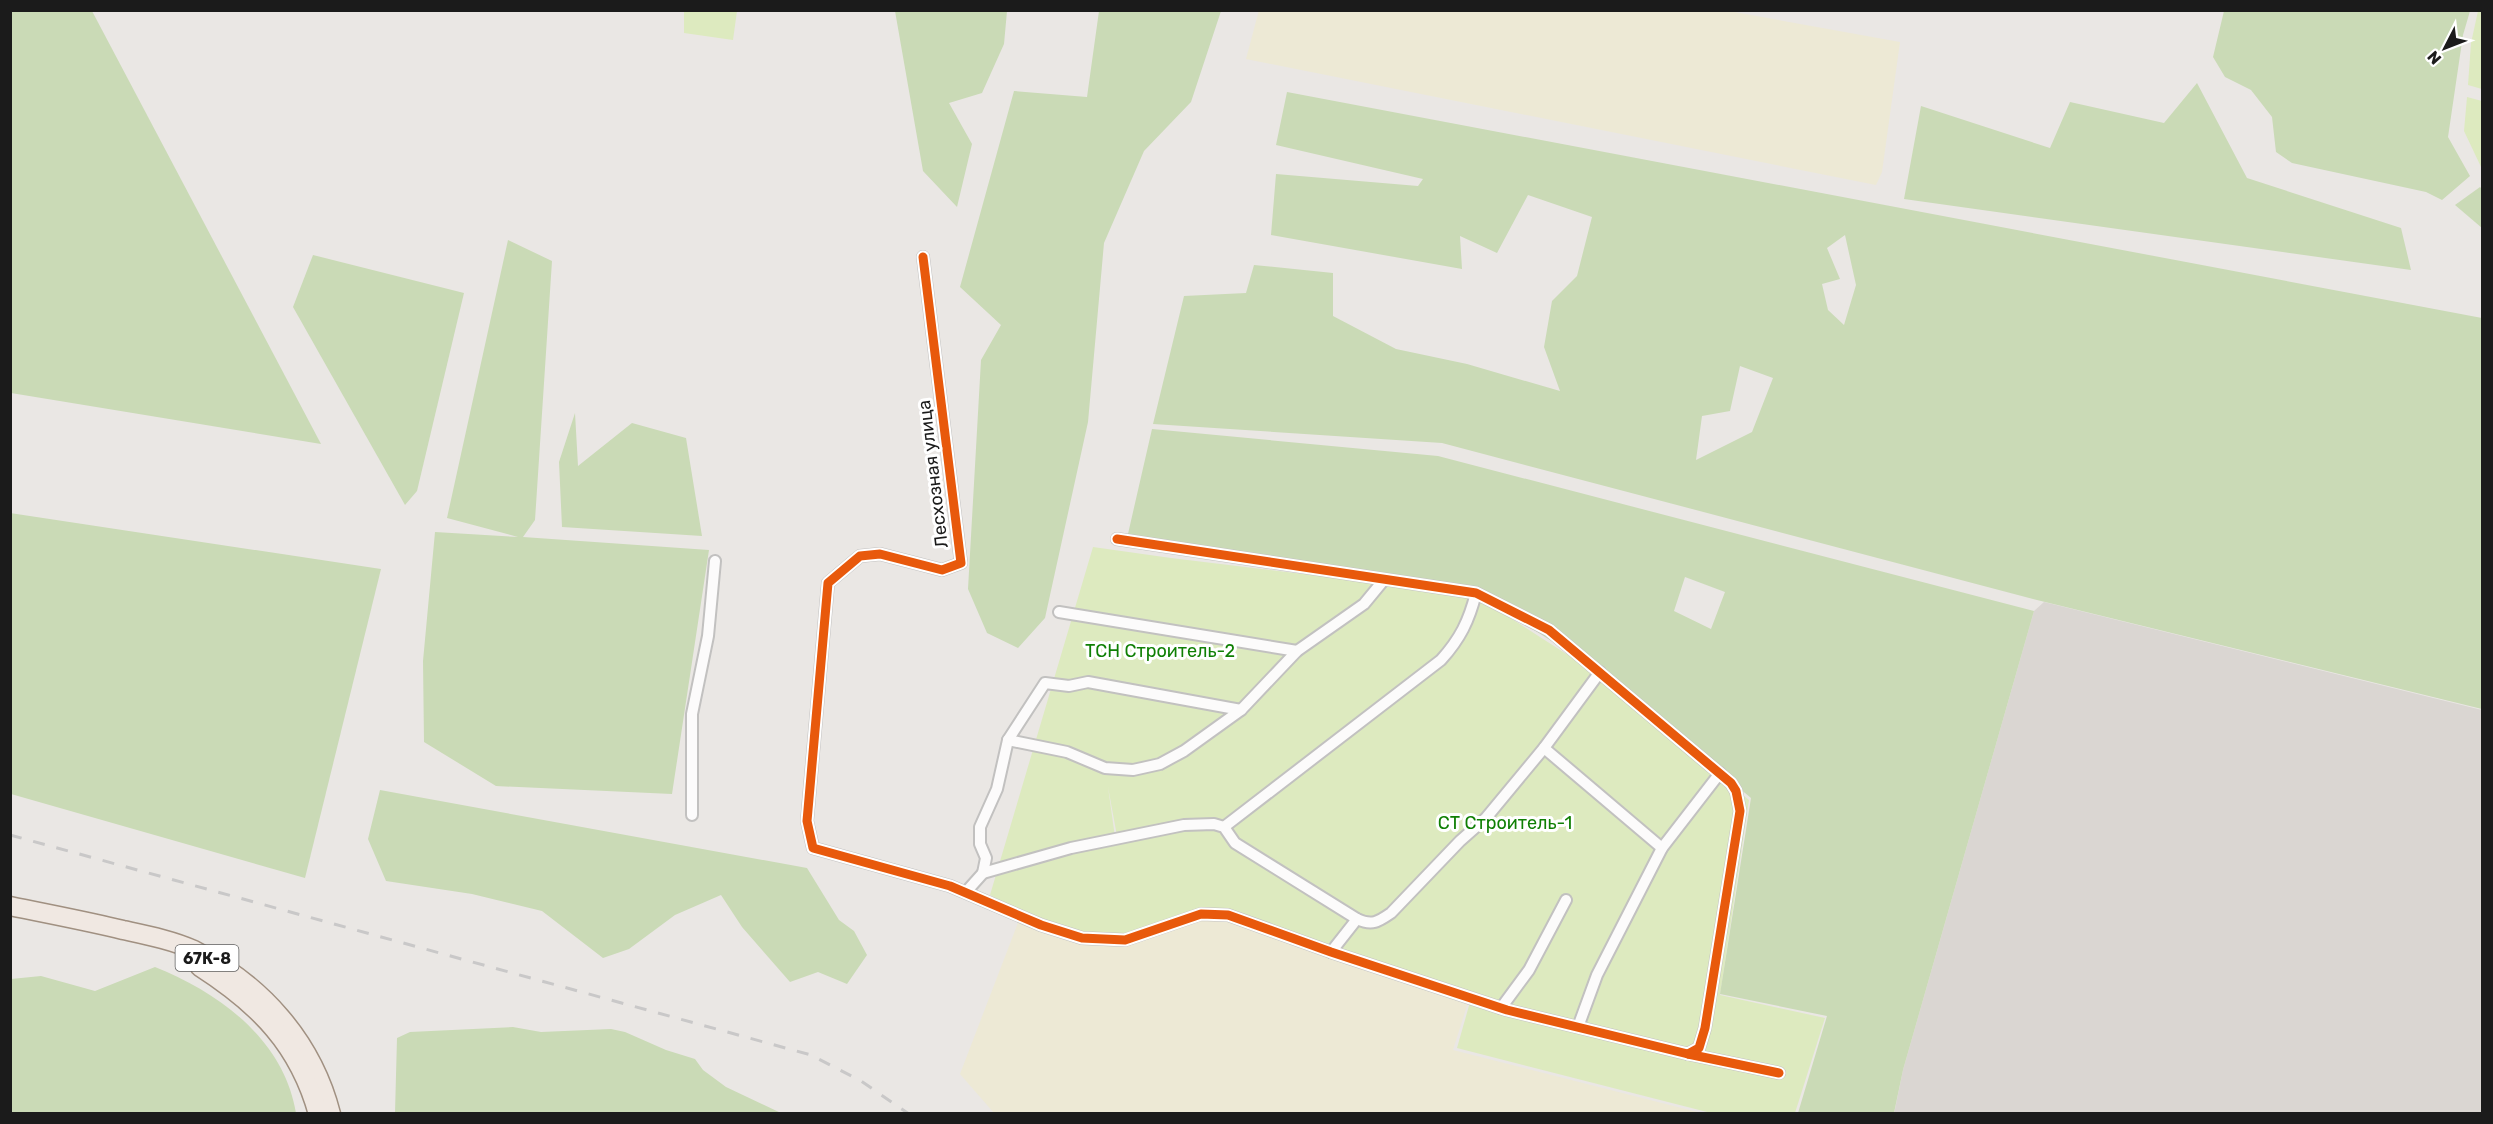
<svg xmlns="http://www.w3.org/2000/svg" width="2493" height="1124" viewBox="0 0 2493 1124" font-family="Rubik,sans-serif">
	<rect width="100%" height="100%" fill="#eae7e4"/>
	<!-- airport -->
	<path fill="#dad6d2" d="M2044,602L2482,710V1113L1894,1114L1903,1070L2034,611Z"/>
	<!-- farmland -->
	<g fill="#ede9d5">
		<path d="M1259,10L1729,11L1900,42L1882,172L1876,185L1246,59Z"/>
		<path d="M1216,903L1470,996L1453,1050L1701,1113H994L960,1074L1024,907Z"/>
	</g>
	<!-- grass -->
	<g fill="#ddeabf">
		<path d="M684,11H737L733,40L684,33Z"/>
		<path d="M2478,11H2482V89L2468,85L2471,43Z"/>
		<path d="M2467,97L2482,101V169L2464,131Z"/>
		<path d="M1093,547L1171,558L1379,583L1363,602L1297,648L1241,707L1185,749L1161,762L1133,768L1104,766L1105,772H1133L1161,766L1186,753L1243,711L1299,652L1366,605L1384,584L1478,597L1596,673L1749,800L1720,995L1825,1018L1795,1113H1711L1457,1048L1472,995L1335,951L1360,918L1237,841C1232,835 1227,827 1221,824C1199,814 1141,831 1117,836L1108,787L1115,837C1135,834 1208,820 1222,829C1226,832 1230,840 1233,844L1354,919L1331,950L1228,913L1200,912L1126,938L1083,937L1041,924L990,895Z"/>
	</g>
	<!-- forest -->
	<g fill="#cadab6" fill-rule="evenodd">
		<path d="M10,11H92L321,444L11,393Z"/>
		<path d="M895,11H1007L1004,44L982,93L949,103L972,144L957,207L923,171Z"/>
		<path d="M1099,11H1221L1191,102L1144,151L1104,243L1088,422L1045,618L1018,648L987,633L968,589L981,360L1001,325L960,287L1014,91L1087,97Z"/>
		<path d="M2224,11H2470L2463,35L2448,137L2470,176L2442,200L2426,192L2292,163L2276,152L2272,117L2251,90L2225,77L2213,57Z"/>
		<path d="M2197,83L2247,178L2401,228L2411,270L1904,199L1921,106L2050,148L2070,102L2164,123Z"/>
		<path d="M1287,92L2482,318V709L2037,600L1442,443L1153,424L1184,296L1246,293L1254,265L1333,273V316L1396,349L1467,364L1560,391L1544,347L1552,301L1577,276L1592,217L1528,195L1497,253L1460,236L1462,269L1271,235L1276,174L1418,186L1423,179L1276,145ZM1845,235L1856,285L1844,325L1828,310L1822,284L1840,279L1827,248ZM1740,366L1773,378L1752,432L1696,460L1702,416L1730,411Z"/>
		<path d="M2480,187L2482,189V228L2455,205Z"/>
		<path d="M508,240L552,261L535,520L523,537L709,550L672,794L496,786L424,742L423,661L435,532L518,537L447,518Z"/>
		<path d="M313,255L464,293L417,491L405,505L293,307Z"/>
		<path d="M575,413L578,466L632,423L686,438L702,536L562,527L559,462Z"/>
		<path d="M1152,429L1438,456L2034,611L1903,1070L1894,1113H1798L1827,1016L1720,994L1751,798L1600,672L1476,593L1374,576L1125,547ZM1685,577L1725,592L1711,629L1674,611Z"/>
		<path d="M10,513L381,569L305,878L11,794Z"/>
		<path d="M380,790L807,868L839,920L854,931L867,955L847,984L818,972L790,982L742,927L721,895L675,915L629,949L603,958L542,911L472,894L386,881L368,839Z"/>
		<path d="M155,967C220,993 284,1040 296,1113H11V979L41,976L95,991Z"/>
		<path d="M513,1027L541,1032L611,1029L625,1032L666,1050L695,1059L703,1070L726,1087L781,1113H395L397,1038L410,1032Z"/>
	</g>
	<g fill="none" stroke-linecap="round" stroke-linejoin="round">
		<defs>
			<g id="street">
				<path d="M923,257L961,563L942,570L880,554L860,556L828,583L807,821L813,848L950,886L1041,925L1082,938L1125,940L1201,914L1228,915L1331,952L1507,1010L1688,1054L1779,1073"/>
				<path d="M1117,539L1476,593L1549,630L1731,783L1736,791L1740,811L1705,1028L1699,1048L1688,1054"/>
				<path d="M1059,612L1297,651"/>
				<path d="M1008,740L1067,752L1105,768L1133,770L1160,764L1184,751L1241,710L1297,651L1364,604L1383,581"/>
				<path d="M1544,748L1662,848"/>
				<path d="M692,815V714L708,636L715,561"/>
				<path d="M1224,827L1441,660C1460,639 1469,621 1476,593"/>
				<path d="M983,873L986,858L980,844V827L997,789L1008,740L1045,683L1069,686L1088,682L1241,710"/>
				<path d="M966,892L983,873L1071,848L1184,825L1214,824L1224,827L1235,843L1357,919C1372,926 1378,922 1391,913L1460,841L1486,818L1544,748L1600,672"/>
				<path d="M1331,952L1357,919"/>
				<path d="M1501,1008L1529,970L1566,900"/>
				<path d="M1578,1027L1597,975L1662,848L1720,773"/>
			</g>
			<g id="primary">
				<path d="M10,906C48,914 86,921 123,930C146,935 172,940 194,950C261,984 312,1040 331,1114"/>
				<path d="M200,967C259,1005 299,1045 318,1114"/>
			</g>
		</defs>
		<!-- street casing -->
		<use href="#street" stroke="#c2c1c0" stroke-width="14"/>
		<!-- primary casing -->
		<use href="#primary" stroke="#a09081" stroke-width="21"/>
		<!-- street -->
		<use href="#street" stroke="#fcfbfb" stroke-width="10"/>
		<!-- primary -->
		<use href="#primary" stroke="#f0e8e2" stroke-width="18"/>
		<!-- rail -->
		<path stroke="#c9c8c8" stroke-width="3" stroke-dasharray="12 12" stroke-linecap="butt" d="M10,835L811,1055L861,1081L909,1114"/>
		<defs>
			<g id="cycleway">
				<path d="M923,257L961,563L942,570L880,554L860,556L828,583L807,821L813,848L950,886L1041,925L1082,938L1125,940L1201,914L1228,915L1331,952L1507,1010L1688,1054L1779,1073"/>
				<path d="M1117,539L1476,593L1549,630L1731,783L1736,791L1740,811L1705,1028L1699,1048L1688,1054"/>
			</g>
		</defs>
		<!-- cycleway casing -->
		<use href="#cycleway" stroke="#fff" stroke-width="13"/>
		<!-- cycleway -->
		<use href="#cycleway" stroke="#e8590c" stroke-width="9"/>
	</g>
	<g text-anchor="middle" stroke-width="6" stroke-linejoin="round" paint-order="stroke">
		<!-- shield labels -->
		<rect fill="#fff" stroke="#5f5f5f" stroke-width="1.5" x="175.5" y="945" width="63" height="26" rx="4.5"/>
		<g font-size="16" font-weight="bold" fill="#1b1b1b">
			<text x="207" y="964">67К-8</text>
		</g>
		<!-- street labels -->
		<g font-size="18" fill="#1b1b1b" stroke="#fff">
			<text transform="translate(933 474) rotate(-97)" y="6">Лесхозная улица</text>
		</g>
		<!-- park labels -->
		<g font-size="18" fill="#0f7f04" stroke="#fff">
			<text x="1160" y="657">ТСН Строитель-2</text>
			<text x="1505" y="829">СТ Строитель-1</text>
		</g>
	</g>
	<!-- border -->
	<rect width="2493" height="1124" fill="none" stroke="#1b1b1b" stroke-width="24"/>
	<!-- north arrow -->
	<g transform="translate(2445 48) rotate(228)" stroke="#ffffff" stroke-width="4.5" paint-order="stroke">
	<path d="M0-4.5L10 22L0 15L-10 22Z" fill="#1b1b1b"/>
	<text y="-9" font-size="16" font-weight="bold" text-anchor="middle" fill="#1b1b1b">N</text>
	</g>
</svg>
